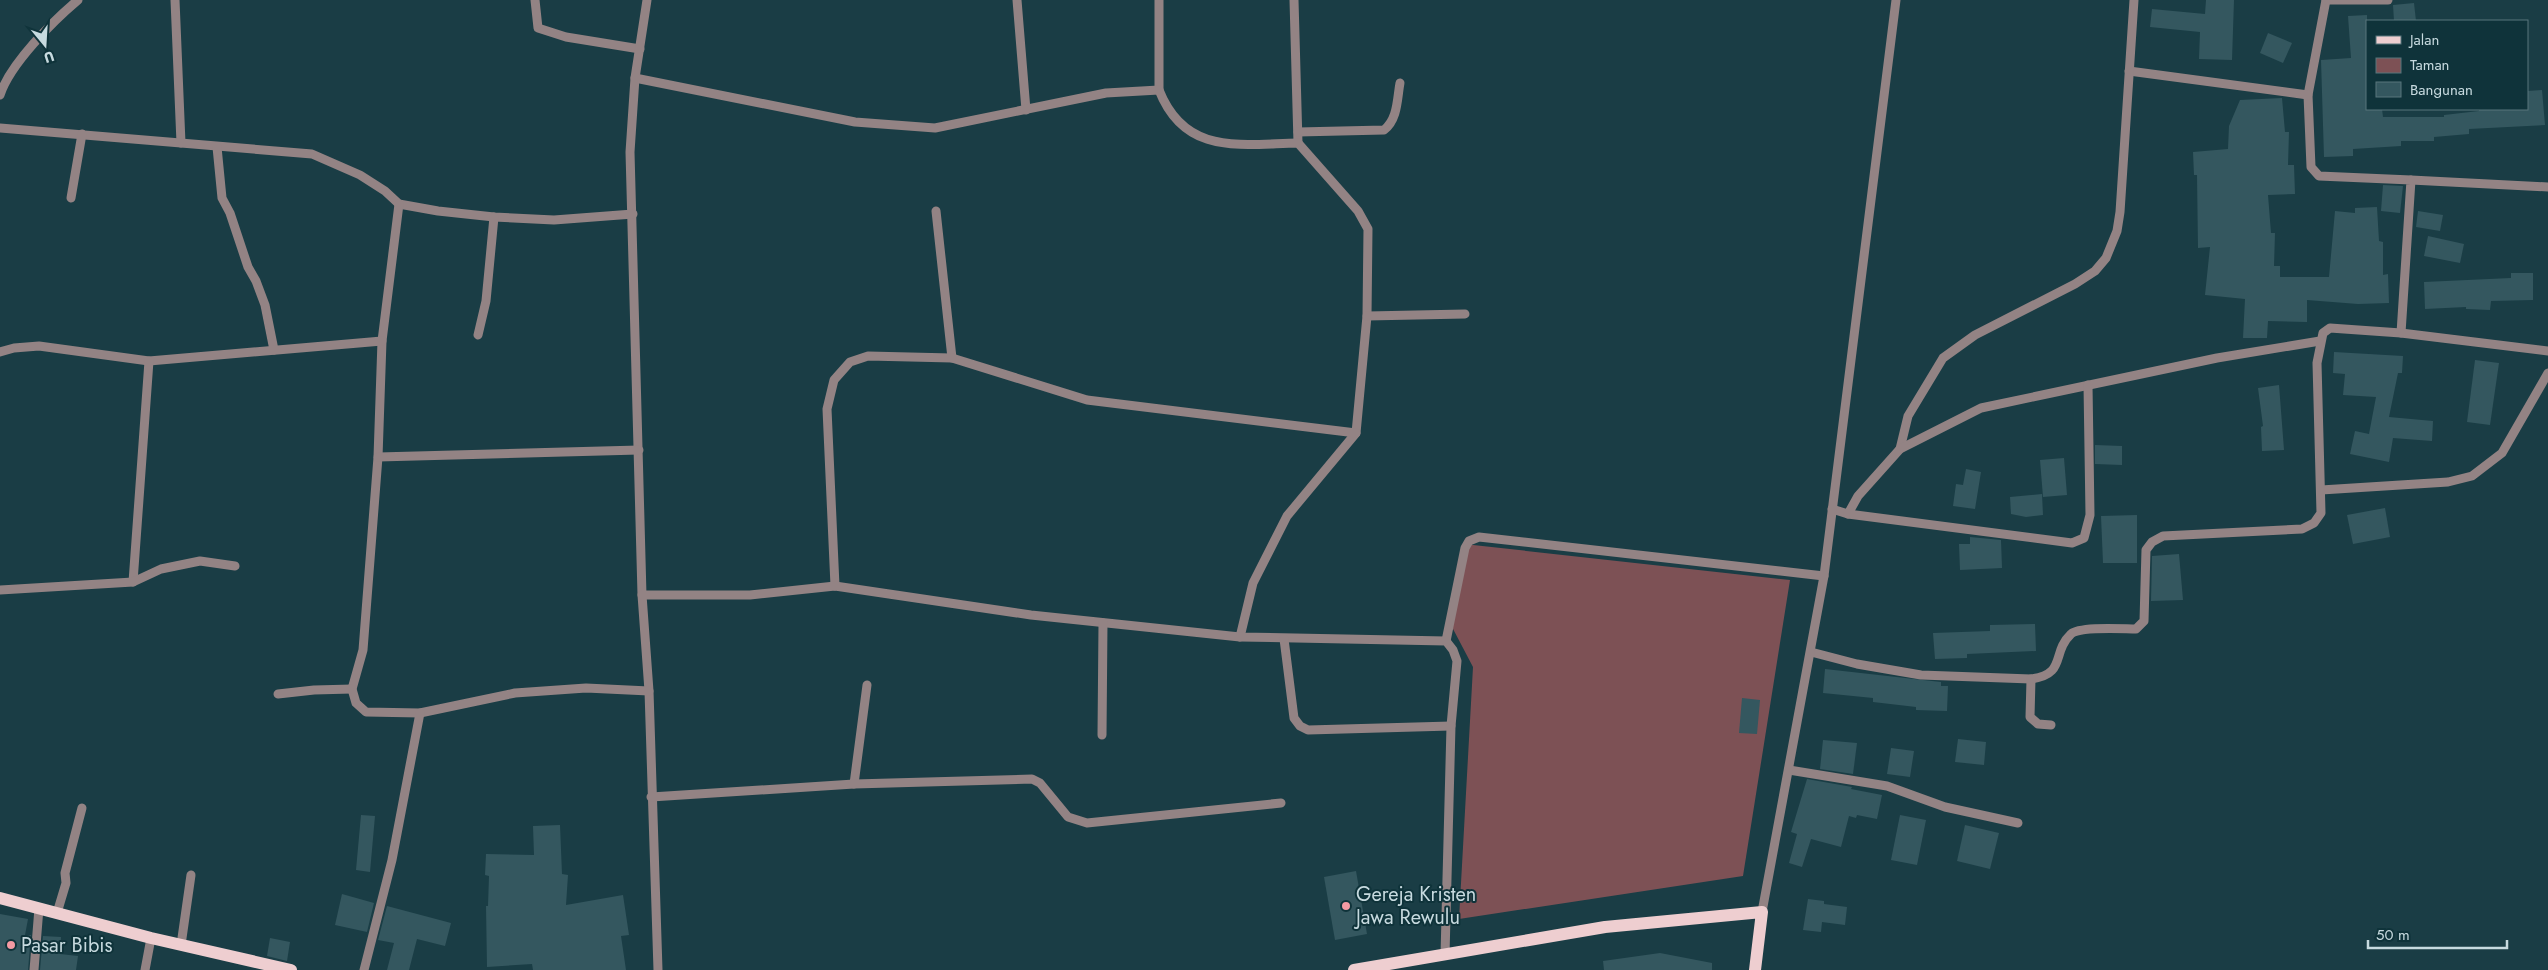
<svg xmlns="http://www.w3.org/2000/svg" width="2548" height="970" viewBox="0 0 2548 970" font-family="Jost,sans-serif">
	<rect width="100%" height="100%" fill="#1a3d45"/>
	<!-- green -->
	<path fill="#7d5155" d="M1464,544L1790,580L1743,876L1459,919L1473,667L1452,627Z"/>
	<!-- building -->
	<g fill="#34575f">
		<path d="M2206,0H2234L2232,60L2199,59L2200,32L2150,27L2152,9L2205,14Z"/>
		<path d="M2414,3L2416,21H2394L2393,5Z"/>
		<path d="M2367,15V109H2382L2383,117H2444V115L2479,111V109H2527V91L2542,90L2545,125L2469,129V134L2434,137V141H2401V146L2353,149V156L2324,157L2321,60L2351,58L2348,16Z"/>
		<path d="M2268,33L2292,43L2283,63L2260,53Z"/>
		<path d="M2282,98L2285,132H2289L2288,165H2294L2295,194L2268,195L2271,233H2275L2274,266H2280V277H2329L2335,211L2355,213V208L2377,207L2379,241L2383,242V275L2388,274L2389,303L2358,304L2307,300V322L2268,321L2267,338H2243L2245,299L2205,295L2210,247L2198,248L2197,175H2194L2193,152L2228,149L2229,126L2240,100Z"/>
		<path d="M2383,185L2403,186L2400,213L2381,211Z"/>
		<path d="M2418,211L2443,215L2440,231L2416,227Z"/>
		<path d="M2428,236L2464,244L2460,263L2424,256Z"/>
		<path d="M2511,273H2533V300L2491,301L2490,310L2466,309V307L2425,309L2424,282L2511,278Z"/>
		<path d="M2334,352L2403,356L2402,373H2398L2389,417L2433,421L2432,441L2393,438L2389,462L2350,454L2355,431L2369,434L2376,397L2343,395L2345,374L2333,373Z"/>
		<path d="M2475,360L2499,363L2490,425L2467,422Z"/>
		<path d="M2279,385L2284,450L2262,451L2261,427L2263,426L2258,388Z"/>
		<path d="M2095,445L2122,446V465L2095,464Z"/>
		<path d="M2064,458L2067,495L2043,497L2040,460Z"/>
		<path d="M1966,469L1981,472L1975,509L1953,506L1956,484L1963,485Z"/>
		<path d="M2042,494L2043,515L2026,517L2011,514L2010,497Z"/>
		<path d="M2385,508L2390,537L2353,544L2347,515Z"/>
		<path d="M2137,515V563H2103L2101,516Z"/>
		<path d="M1970,537L2001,540L2002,568L1960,570L1959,544H1970Z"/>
		<path d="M2179,554L2183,600L2151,601L2152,556Z"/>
		<path d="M2035,624L2036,651L1967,654V658L1935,659L1933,633L1990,631V625Z"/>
		<path d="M1825,669L1941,682V686H1948L1947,711L1916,710V707L1873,702V698L1823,693Z"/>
		<path d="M1742,698L1760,700L1757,734L1739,733Z"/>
		<path d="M1958,739L1986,742L1984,765L1955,762Z"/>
		<path d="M1823,740L1857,743L1853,774L1820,769Z"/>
		<path d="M1891,748L1914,751L1910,777L1887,774Z"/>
		<path d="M1807,779L1852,787L1851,789L1882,795L1877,819L1857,815L1856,818L1849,816L1841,847L1811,839L1802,867L1789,863L1797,834L1791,832Z"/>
		<path d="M361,815L375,816L370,872L356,870Z"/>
		<path d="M1900,815L1926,820L1917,865L1891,860Z"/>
		<path d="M560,825L562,874L568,875L566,905L623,895L629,935L621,936L626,970H533L532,964L487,967L486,906H488L489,876L485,875L486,854L534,855L533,826Z"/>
		<path d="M1965,825L1999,833L1990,869L1957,861Z"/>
		<path d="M1356,871L1367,934L1335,940L1324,877Z"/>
		<path d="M342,894L374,903L367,932L335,925Z"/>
		<path d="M1808,899L1824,901V904L1847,907L1845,925L1822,922L1821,932L1803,930Z"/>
		<path d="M387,906L451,923L445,946L417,939L409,970H387L394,943L378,940Z"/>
		<path d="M0,914L28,919L25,935H31L28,970H0Z"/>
		<path d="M43,936L61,937L60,954L78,956L76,970H40Z"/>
		<path d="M270,938L290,942L287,961L267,956Z"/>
		<path d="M1660,953L1712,963V970H1604L1603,961Z"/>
	</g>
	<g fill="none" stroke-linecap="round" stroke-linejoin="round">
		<!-- minor -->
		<g stroke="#938384" stroke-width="9">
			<path d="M175,0L181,143"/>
			<path d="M535,0L538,28L566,37L640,49"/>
			<path d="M647,0L635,78L630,152L642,595L649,691L658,970"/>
			<path d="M1017,0L1026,110"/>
			<path d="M1159,0V90"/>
			<path d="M1294,0L1298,143"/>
			<path d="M2326,0L2308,95L2311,167L2319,176L2411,180L2401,333"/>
			<path d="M2326,0H2388"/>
			<path d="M2129,71L2308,95"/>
			<path d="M635,78L855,122L935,128L1106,93L1159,90C1185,156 1240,144 1298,143L1358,211L1368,229L1367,316L1356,433L1287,516L1253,583L1240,637"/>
			<path d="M0,95C10,64 53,21 78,0"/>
			<path d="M0,128L312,154L360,175L385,191L399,204L438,211L494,217L554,220L633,214"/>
			<path d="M1298,132L1384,130C1398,119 1397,99 1400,83"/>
			<path d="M217,147L222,198L230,213L248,267L256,281L265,305L274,350"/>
			<path d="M2411,180L2548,187"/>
			<path d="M71,198L82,134"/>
			<path d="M399,204L382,341L378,457L363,650L352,689L356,703L366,712L420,713L515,693L586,688L649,691"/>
			<path d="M936,211L952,358"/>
			<path d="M1367,316L1465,314"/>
			<path d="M478,335L486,301L494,217"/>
			<path d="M0,352L14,348L39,346L149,361L382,341"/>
			<path d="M1900,449L1908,416L1943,358L1975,335L2075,284L2095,271L2106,258L2117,231L2120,212L2134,0"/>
			<path d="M378,457L639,450"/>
			<path d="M2321,490L2448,482L2472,476L2502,453L2548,373"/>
			<path d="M1832,509L1848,514L1858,496L1900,449L1981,408L2217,358L2320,341"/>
			<path d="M1848,514L2072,543L2084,538L2090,515L2088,385"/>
			<path d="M133,582L149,361"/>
			<path d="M835,586L827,409L834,380L850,362L868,356L952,358L1087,400L1356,433"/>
			<path d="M0,590L133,582L161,569L200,561L235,566"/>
			<path d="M642,595H750L835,586L1031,615L1240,637L1446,641L1453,650L1457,661L1451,726L1445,955"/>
			<path d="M1284,639L1294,718L1300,726L1308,730L1451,726"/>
			<path d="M1446,641L1465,548L1469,541L1479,537L1824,576"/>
			<path d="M1811,652L1857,664L1921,675L2031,679C2067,674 2051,653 2071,634C2080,626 2123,629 2136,629L2144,621L2146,550L2152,542L2163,536L2302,529L2314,523L2321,513L2317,363L2323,333L2330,328L2401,333L2548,351"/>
			<path d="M2031,679L2030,717L2038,724L2051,725"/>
			<path d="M278,694L314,690L352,689"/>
			<path d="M1102,735L1103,623"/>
			<path d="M1789,770L1887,786L1945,807L2018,823"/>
			<path d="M854,784L867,685"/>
			<path d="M651,797L854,784L1032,779L1040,783L1068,817L1087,823L1281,803"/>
			<path d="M1762,912L1824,576L1896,0"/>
			<path d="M57,913L66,883L65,873L82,808"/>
			<path d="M181,945L191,875"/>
			<path d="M34,970L39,908"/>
			<path d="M145,970L151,938"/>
			<path d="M364,970L392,860L420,713"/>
		</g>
		<!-- major -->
		<g stroke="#eeced0" stroke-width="12">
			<path d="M0,898L151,938L291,970"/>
			<path d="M1354,970L1605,927L1762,912L1755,970"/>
		</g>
	</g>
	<!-- markers -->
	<g fill="#f49aa3" stroke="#0f333a" stroke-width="2">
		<circle cx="1346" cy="906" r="5"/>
		<circle cx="11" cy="945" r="5"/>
	</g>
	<g text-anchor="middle" stroke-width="4" stroke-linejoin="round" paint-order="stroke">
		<!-- poi labels -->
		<g font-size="20" fill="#c7dadf" stroke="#0f333a" text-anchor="start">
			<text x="1356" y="901">Gereja Kristen<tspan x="1356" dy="23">Jawa Rewulu</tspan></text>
			<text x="21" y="952">Pasar Bibis</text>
		</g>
	</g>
	<!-- legend -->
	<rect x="2366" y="20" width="162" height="90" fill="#0f333a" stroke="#59767c"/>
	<rect x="2376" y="36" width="25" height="8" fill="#eeced0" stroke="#59767c"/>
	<text x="2410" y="45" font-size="15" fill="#c7dadf">Jalan</text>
	<rect x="2376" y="58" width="25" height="15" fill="#7d5155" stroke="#59767c"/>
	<text x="2410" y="70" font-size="15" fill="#c7dadf">Taman</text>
	<rect x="2376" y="82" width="25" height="15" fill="#34575f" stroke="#59767c"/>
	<text x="2410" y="95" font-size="15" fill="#c7dadf">Bangunan</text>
	<!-- north arrow -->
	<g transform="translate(45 45) rotate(162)" stroke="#0f333a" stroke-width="4" paint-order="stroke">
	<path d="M0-4L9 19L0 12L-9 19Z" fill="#c7dadf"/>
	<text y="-8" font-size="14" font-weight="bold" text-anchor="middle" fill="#c7dadf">U</text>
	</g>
	<!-- scale -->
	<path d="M2368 940v8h139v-8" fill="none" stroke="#c7dadf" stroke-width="2.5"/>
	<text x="2376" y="940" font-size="15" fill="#c7dadf" stroke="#0f333a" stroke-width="4" paint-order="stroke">50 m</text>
</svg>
